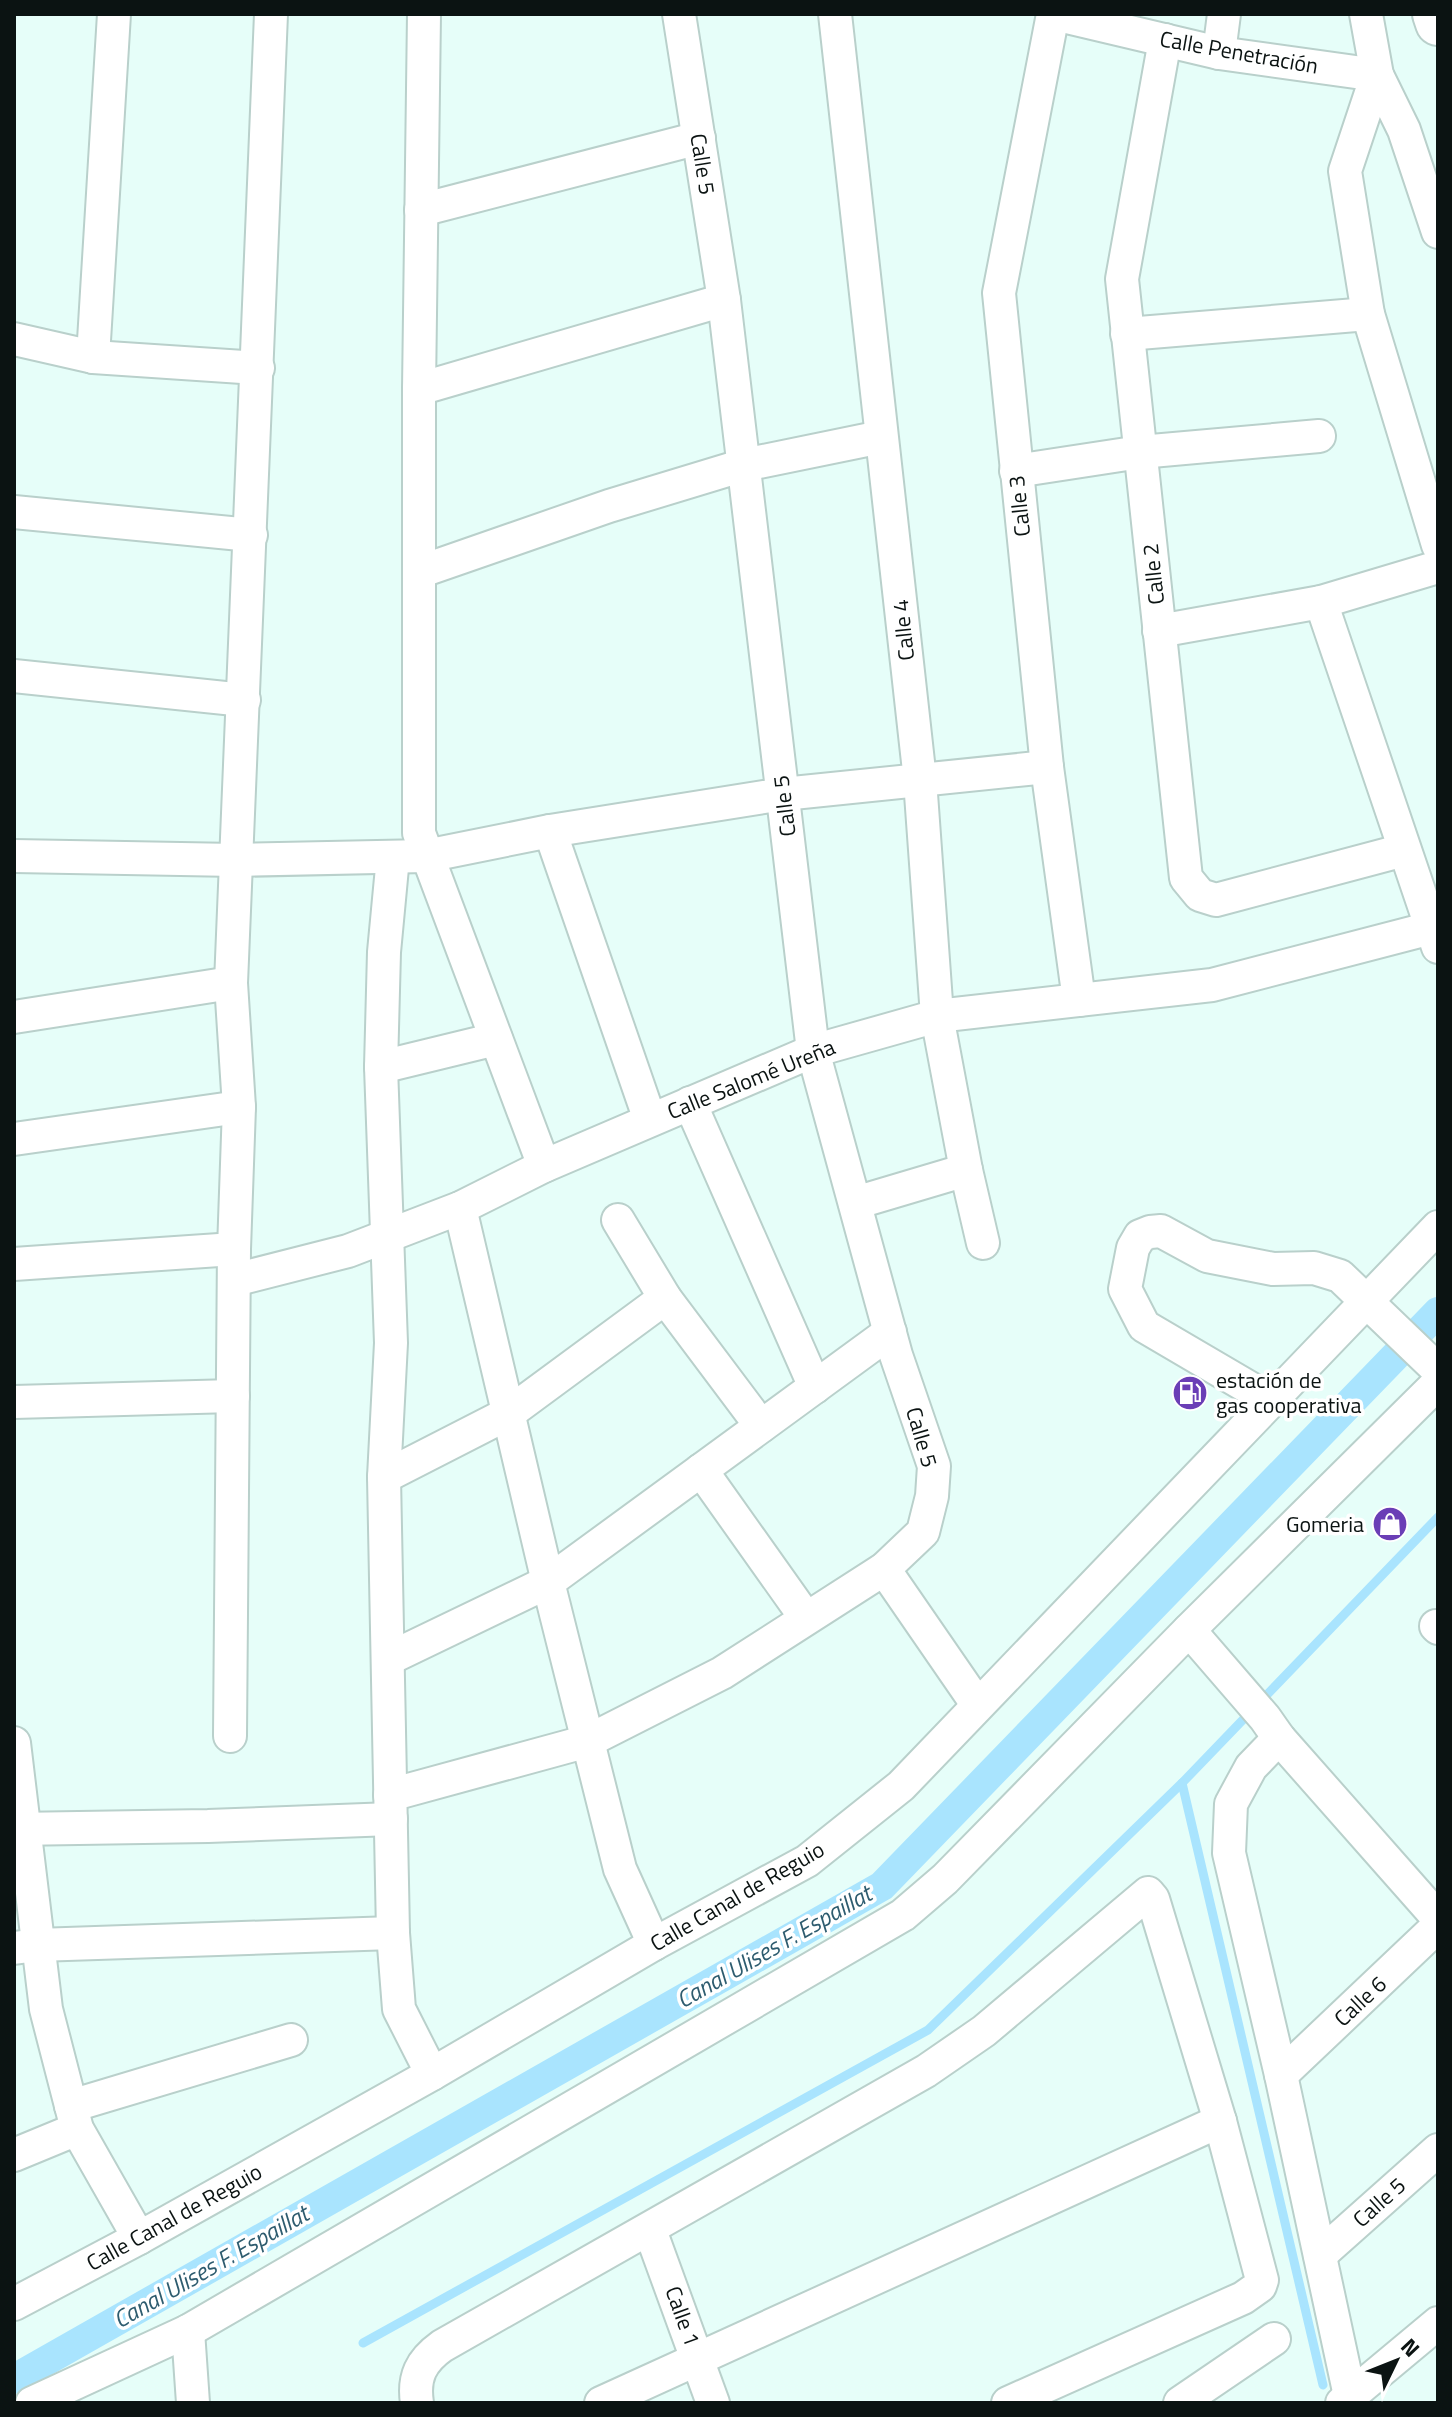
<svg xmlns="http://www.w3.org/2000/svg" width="1452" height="2417" viewBox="0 0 1452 2417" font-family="'Titillium Web',sans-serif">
	<rect width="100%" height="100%" fill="#e6fef9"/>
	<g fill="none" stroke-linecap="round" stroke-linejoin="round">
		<!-- stream -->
		<g stroke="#a9e4fe" stroke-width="9">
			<path d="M1182,1783L1323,2385"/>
			<path d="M363,2343L928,2030L1182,1783L1438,1517"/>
		</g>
		<!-- canal -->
		<path stroke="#a9e4fe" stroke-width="30" d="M14,2379L882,1886L1438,1312"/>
		<defs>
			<g id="minor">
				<path d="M424,14L419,389V833L544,1166"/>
				<path d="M835,14L920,780L937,1016L966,1170L983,1243"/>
				<path d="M1053,14L999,293L1047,767L1079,1000"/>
				<path d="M1054,14L1219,53L1377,75"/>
				<path d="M1366,14L1377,75L1404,130L1438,232"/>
				<path d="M1165,40L1122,279L1186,878L1200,895L1216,900L1404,850"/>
				<path d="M1219,53L1224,14"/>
				<path d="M1377,75L1345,171L1368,314L1438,545"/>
				<path d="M421,210L699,138"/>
				<path d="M1127,334L1368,314"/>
				<path d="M14,339L93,357L258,368"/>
				<path d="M93,357L114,14"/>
				<path d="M419,389L724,300"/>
				<path d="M1016,471L1140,452L1319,436"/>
				<path d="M14,512L251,535"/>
				<path d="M419,572L609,506L744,465L881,437"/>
				<path d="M1321,602L1438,947"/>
				<path d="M1159,631L1321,602L1438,567"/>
				<path d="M14,676L244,700"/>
				<path d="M550,831L650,1120"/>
				<path d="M14,856L236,860L426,856L550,831L783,794L1047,767"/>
				<path d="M393,857L384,952L381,1067L391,1343L384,1477L393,1933L399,2009L432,2074"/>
				<path d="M14,1017L231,983"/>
				<path d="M381,1067L496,1039"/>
				<path d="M690,1103L815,1387"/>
				<path d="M14,1139L239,1107"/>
				<path d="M855,1203L966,1170"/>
				<path d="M460,1208L548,1582L620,1869L654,1944"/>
				<path d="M618,1220L665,1298L761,1426"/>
				<path d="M14,1264L234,1249"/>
				<path d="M234,1280L348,1251L460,1208L544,1166L813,1051L937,1016L1212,985L1431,928"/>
				<path d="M1270,1400L1144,1326L1125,1289L1133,1248L1140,1236L1150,1232L1161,1231L1207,1256L1273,1269L1314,1268L1340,1276L1438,1370"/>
				<path d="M14,1402L233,1396"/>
				<path d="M701,1470L806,1618"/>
				<path d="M384,1477L509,1413L665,1298"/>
				<path d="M884,1569L977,1704"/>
				<path d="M1436,1626L1438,1628"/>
				<path d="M1189,1630L1265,1718L1279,1738L1438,1918"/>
				<path d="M388,1659L548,1582L890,1332"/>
				<path d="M230,1736L234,1249L239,1107L231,983L271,14"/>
				<path d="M1279,1738L1251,1767L1231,1804L1229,1853L1281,2075L1350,2396"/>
				<path d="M14,1743L46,2009L77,2129L139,2238"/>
				<path d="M390,1795L588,1741L722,1673L884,1569L923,1532L932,1496L934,1466L896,1355L813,1051L724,300L679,14"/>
				<path d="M14,1829L208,1826L391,1819"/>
				<path d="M14,1948L37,1945L393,1933"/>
				<path d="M1281,2075L1438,1926"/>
				<path d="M71,2106L291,2040"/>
				<path d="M14,2155L77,2129"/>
				<path d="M650,2230L713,2403"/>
				<path d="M1320,2255L1438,2150"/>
				<path d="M14,2304L139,2238L432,2074L654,1944L807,1861L901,1786L1438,1227"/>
				<path d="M188,2331L193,2403"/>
				<path d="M32,2403L188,2331L903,1915L945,1879L1189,1630L1438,1383"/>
				<path d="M417,2403C413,2377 421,2361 442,2346L926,2071L984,2031L1148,1893L1153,1899L1220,2121L1262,2280L1260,2286L1243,2298L1008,2403"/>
				<path d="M601,2403L1220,2121"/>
				<path d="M1180,2403L1274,2339"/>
				<path d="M1342,2403L1438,2323"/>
			</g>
			<path id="highway" d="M1435,14L1438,23"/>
		</defs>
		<!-- minor casing -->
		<use href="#minor" stroke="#b9d0cb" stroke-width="36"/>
		<!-- highway casing -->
		<use href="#highway" stroke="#b9d0cb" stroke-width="48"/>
		<!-- minor -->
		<use href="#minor" stroke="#fff" stroke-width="32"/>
		<!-- highway -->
		<use href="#highway" stroke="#fff" stroke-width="44"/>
	</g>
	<!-- icons -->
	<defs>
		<symbol id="fuel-disc" viewBox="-11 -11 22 22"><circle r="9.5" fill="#6a3eb6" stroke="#fff"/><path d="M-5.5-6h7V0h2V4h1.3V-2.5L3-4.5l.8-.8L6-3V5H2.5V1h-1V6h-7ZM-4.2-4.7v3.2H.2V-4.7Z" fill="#fff"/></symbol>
		<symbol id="shop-disc" viewBox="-11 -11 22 22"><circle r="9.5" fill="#6a3eb6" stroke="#fff"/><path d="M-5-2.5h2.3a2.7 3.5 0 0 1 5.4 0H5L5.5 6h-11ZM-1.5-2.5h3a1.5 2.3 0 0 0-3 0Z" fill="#fff"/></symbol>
	</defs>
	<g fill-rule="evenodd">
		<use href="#fuel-disc" x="1170" y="1373" width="40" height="40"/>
		<use href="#shop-disc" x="1370" y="1504" width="40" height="40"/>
	</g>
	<g text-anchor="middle" stroke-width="7" stroke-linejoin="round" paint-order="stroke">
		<!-- street labels -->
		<g font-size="22" fill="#0b1312" stroke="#fff">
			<text transform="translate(1239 52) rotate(10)" y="8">Calle Penetración</text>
			<text transform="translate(703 164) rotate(81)" y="8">Calle 5</text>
			<text transform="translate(1019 506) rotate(-96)" y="8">Calle 3</text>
			<text transform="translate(1153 574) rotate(-96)" y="8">Calle 2</text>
			<text transform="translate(903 630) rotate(-96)" y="8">Calle 4</text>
			<text transform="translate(784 806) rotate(-97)" y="8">Calle 5</text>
			<text transform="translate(751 1079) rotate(-22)" y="8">Calle Salomé Ureña</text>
			<text transform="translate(922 1437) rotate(74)" y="8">Calle 5</text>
			<text transform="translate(737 1896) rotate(-30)" y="8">Calle Canal de Reguio</text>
			<text transform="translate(1360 2001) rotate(-43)" y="8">Calle 6</text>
			<text transform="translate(1379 2202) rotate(-42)" y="8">Calle 5</text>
			<text transform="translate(174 2217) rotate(-29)" y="8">Calle Canal de Reguio</text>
			<text transform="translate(683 2316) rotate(70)" y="8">Calle 1</text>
		</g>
		<!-- poi labels -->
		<g font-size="22" fill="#0b1312" stroke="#fff" text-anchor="start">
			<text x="1216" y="1388">estación de<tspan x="1216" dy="25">gas cooperativa</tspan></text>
			<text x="1364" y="1532" text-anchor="end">Gomeria</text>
		</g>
		<!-- water labels -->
		<g font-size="24" font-style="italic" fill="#2e5c6f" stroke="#fff">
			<text transform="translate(774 1947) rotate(-30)" y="8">Canal Ulises F. Espaillat</text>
			<text transform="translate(211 2267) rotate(-30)" y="8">Canal Ulises F. Espaillat</text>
		</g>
	</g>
	<!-- border -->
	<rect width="1452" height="2417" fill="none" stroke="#0b1312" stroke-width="32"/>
	<!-- north arrow -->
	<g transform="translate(1396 2361) rotate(47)" stroke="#ffffff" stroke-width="6" paint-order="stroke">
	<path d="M0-6L14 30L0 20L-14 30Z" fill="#0b1312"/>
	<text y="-12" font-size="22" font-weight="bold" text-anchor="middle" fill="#0b1312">N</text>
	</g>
</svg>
